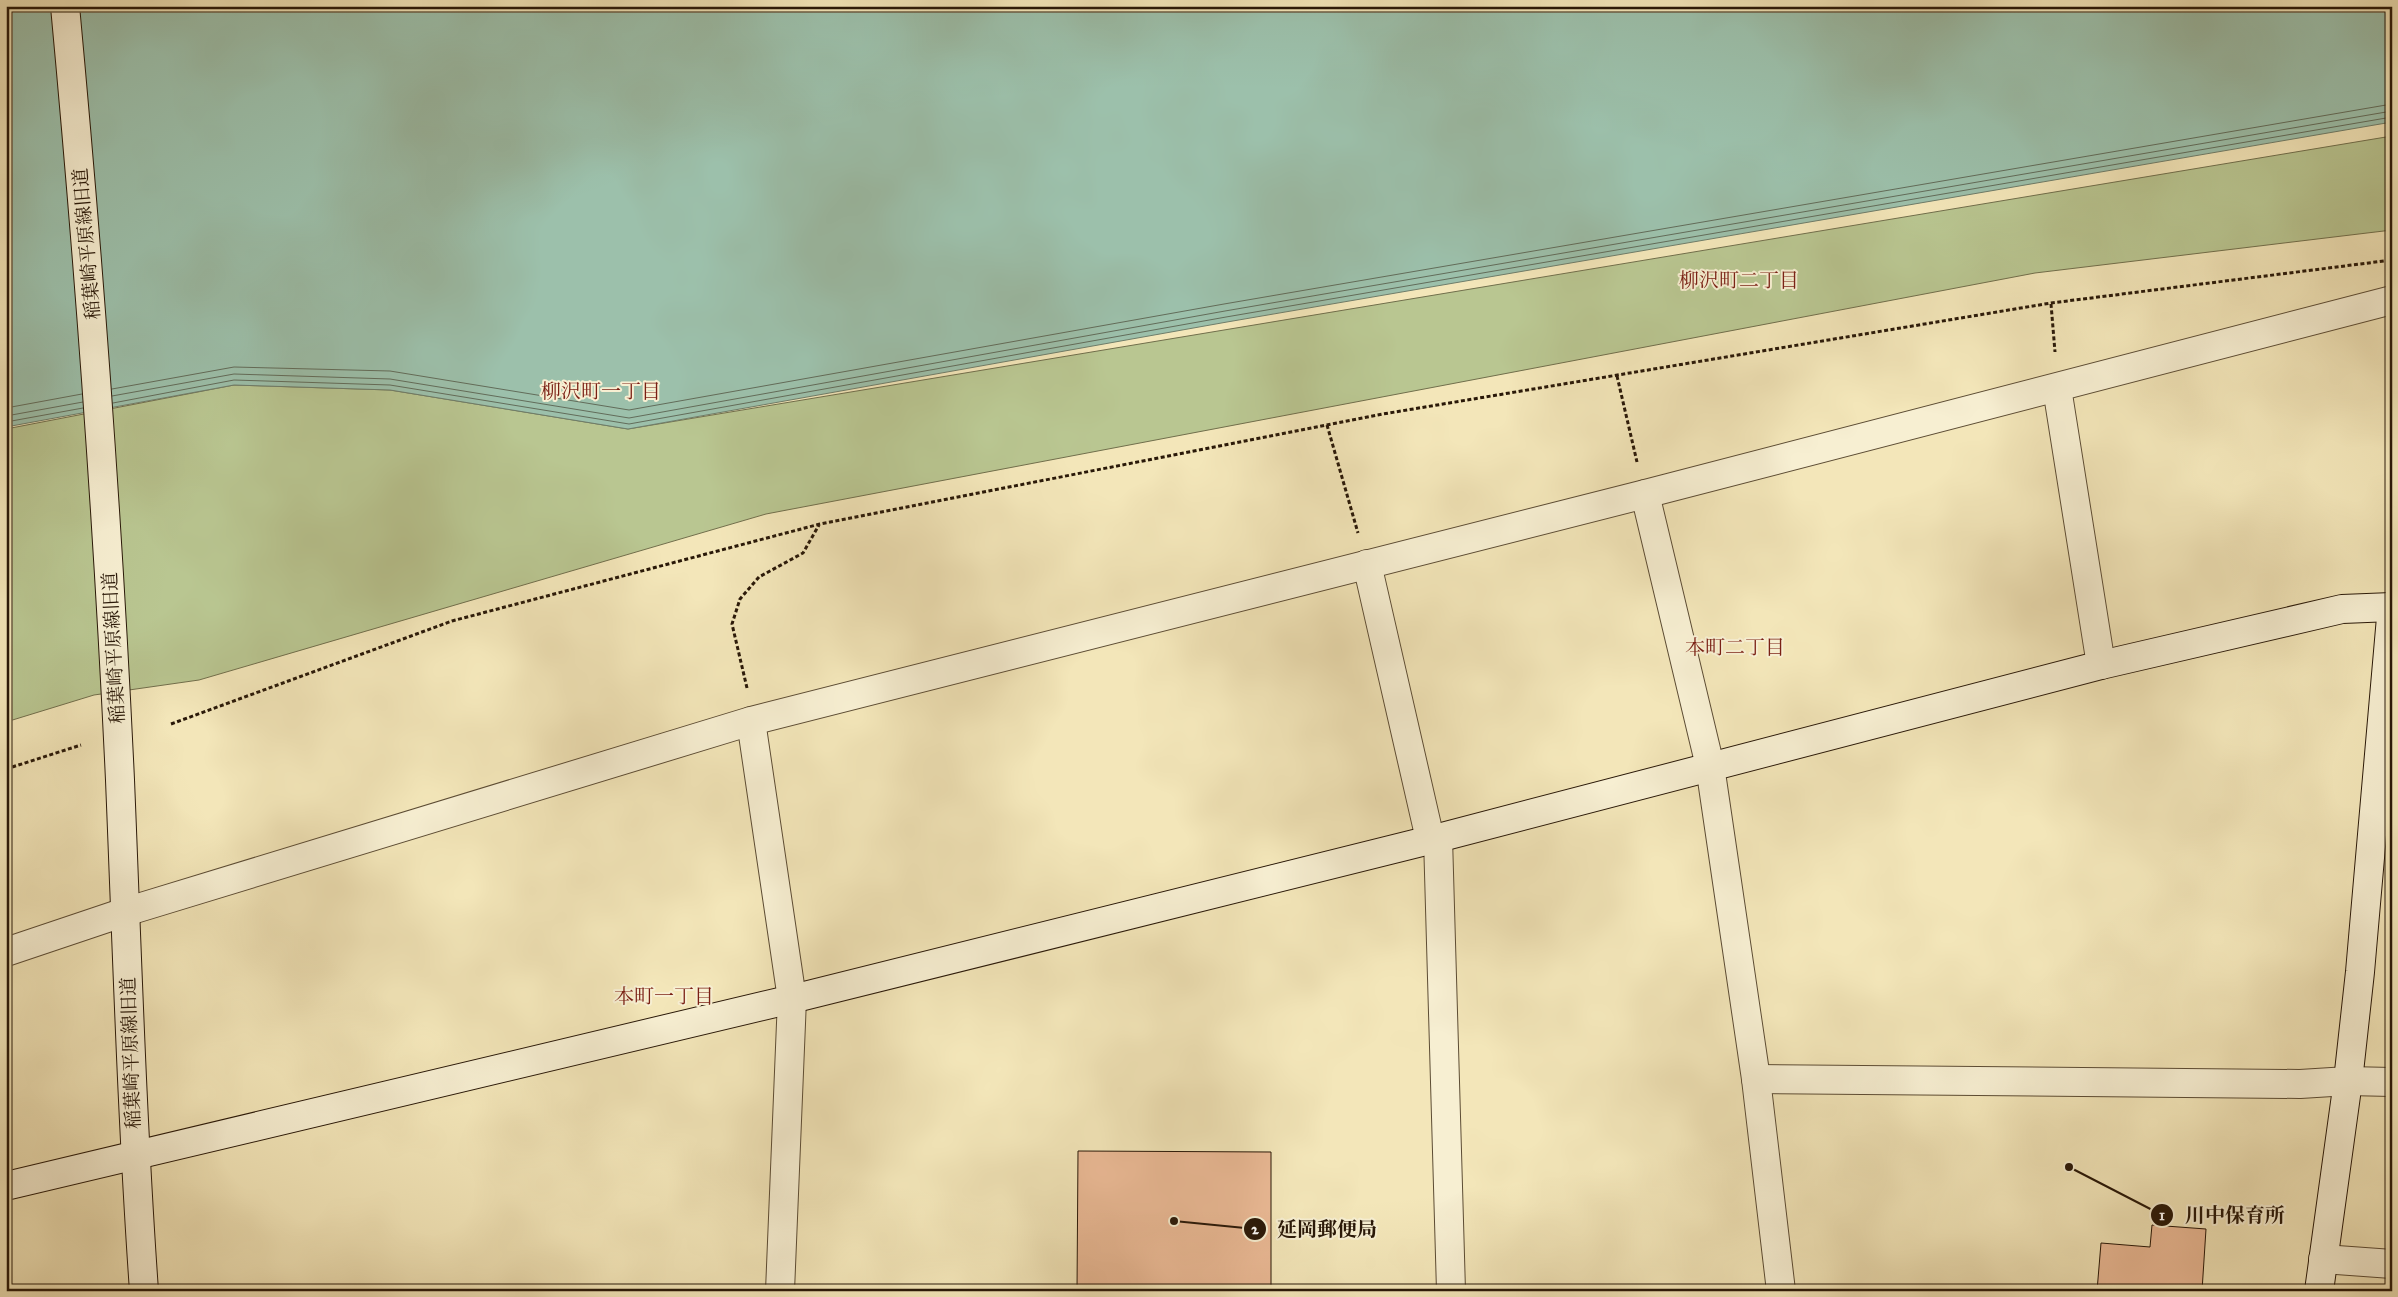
<svg xmlns="http://www.w3.org/2000/svg" width="2398" height="1297" viewBox="0 0 2398 1297" font-family="'IM FELL Great Primer','Noto Serif JP',serif">
	<rect width="100%" height="100%" fill="#f3e6b9"/>
	<filter id="stains"><feTurbulence type="fractalNoise" baseFrequency=".004" numOctaves="4"/><feColorMatrix values="0 0 0 0 .2 0 0 0 0 .09 0 0 0 0 .02 0 0 0 .5 -.17"/></filter>
	<radialGradient id="worn" r=".72"><stop offset=".6" stop-color="#630" stop-opacity="0"/><stop offset="1" stop-color="#630" stop-opacity=".3"/></radialGradient>
	<!-- green -->
	<path fill="#b9c691" stroke="#716f4c" d="M2392,136V230L2035,273L766,514L199,680L94,695L6,722V429L234,385L390,390L628,429Z"/>
	<!-- water -->
	<path fill="#9cc0ab" stroke="#6e7d6a" d="M6,6H2392V122L1227,322L628,429L390,390L234,385L6,427Z"/>
	<g fill="none" stroke-linecap="round" stroke-linejoin="round">
		<!-- shore -->
		<g stroke="#626c5a" stroke-width="1">
			<path d="M112,389L234,367L390,371L629,410L1224,304L2392,104"/>
			<path d="M112,396L234,374L390,379L629,418L1225,311L2392,111"/>
			<path d="M113,403L234,380L390,385L629,424L1226,317L2392,117"/>
			<path d="M6,408L82,394"/>
			<path d="M6,416L83,402"/>
			<path d="M6,422L83,408"/>
		</g>
	</g>
	<!-- building -->
	<g fill="#eab995" stroke="#291808">
		<path d="M1078,1151L1271,1152V1291H1077Z"/>
		<path d="M2152,1225L2206,1229L2202,1291H2097L2101,1243L2150,1247Z"/>
	</g>
	<g fill="none" stroke-linecap="round" stroke-linejoin="round">
		<defs>
			<g id="street">
				<path d="M2057,388L2101,665"/>
				<path d="M1645,494L1710,766L1756,1079L1781,1291"/>
				<path d="M1367,564L1430,839"/>
				<path d="M751,721L792,999L780,1291"/>
				<path d="M1438,838L1451,1291"/>
				<path d="M6,952L125,912L751,721L1645,494L2392,300"/>
				<path d="M1756,1079L2300,1084L2348,1081L2392,1082"/>
				<path d="M2323,1259L2392,1264"/>
			</g>
			<g id="secondary">
				<path d="M65,6C89,264 108,522 120,780C127,951 132,1121 144,1291"/>
				<path d="M6,1186L792,999L1438,838L2101,665L2342,609L2392,607"/>
				<path d="M2319,1291L2348,1081L2360,972L2392,606"/>
			</g>
		</defs>
		<!-- street casing -->
		<use href="#street" stroke="#5c4c34" stroke-width="30"/>
		<!-- secondary casing -->
		<use href="#secondary" stroke="#291808" stroke-width="30"/>
		<!-- path -->
		<g stroke="#291808" stroke-width="3" stroke-dasharray="4 2.5" stroke-linecap="butt">
			<path d="M2051,304L2055,352"/>
			<path d="M1617,376L1637,462"/>
			<path d="M1327,425L1358,533"/>
			<path d="M747,688L732,624L740,599L759,577L803,553L819,525"/>
			<path d="M171,724L452,621L820,524L1383,414L2051,303L2392,260"/>
			<path d="M6,769L81,745"/>
		</g>
		<!-- street -->
		<use href="#street" stroke="#f7efd2" stroke-width="28"/>
		<!-- secondary -->
		<use href="#secondary" stroke="#f7efd2" stroke-width="28"/>
	</g>
	<g text-anchor="middle" stroke-width="4" stroke-linejoin="round" paint-order="stroke">
		<!-- street labels -->
		<g font-size="19" fill="#291808" stroke="#f7efd2">
			<text transform="translate(86 244) rotate(-95)" y="7">稲葉崎平原線旧道</text>
			<text transform="translate(113 648) rotate(-93)" y="7">稲葉崎平原線旧道</text>
			<text transform="translate(130 1053) rotate(-92)" y="7">稲葉崎平原線旧道</text>
		</g>
		<!-- neighbourhood labels -->
		<g font-size="20" fill="#7a1f14" stroke="#f7efd2">
			<text x="1739" y="287">柳沢町二丁目</text>
			<text x="601" y="398">柳沢町一丁目</text>
			<text x="1735" y="654">本町二丁目</text>
			<text x="664" y="1003">本町一丁目</text>
		</g>
	</g>
	<!-- callouts -->
	<path fill="none" stroke="#291808" stroke-width="2" d="M2069 1167L2162 1215M1174 1221L1255 1229"/>
	<g fill="#291808" stroke="#f7efd2" stroke-width="2">
		<circle cx="2069" cy="1167" r="5"/>
		<circle cx="1174" cy="1221" r="5"/>
		<circle cx="2162" cy="1215" r="12"/>
		<circle cx="1255" cy="1229" r="12"/>
	</g>
	<g font-size="15" text-anchor="middle" font-weight="bold" fill="#fff">
		<text x="2162" y="1220">1</text>
		<text x="1255" y="1234">2</text>
	</g>
	<g font-size="20" text-anchor="middle" font-weight="bold" fill="#291808" stroke="#f7efd2" stroke-width="4" stroke-linejoin="round" paint-order="stroke">
		<text x="2235" y="1222">川中保育所</text>
		<text x="1327" y="1236">延岡郵便局</text>
	</g>
	<!-- margin -->
	<rect width="2398" height="1297" fill="none" stroke="#f3e6b9" stroke-width="25"/>
	<rect x="8" y="8" width="2383" height="1282" fill="none" stroke="#291808" stroke-width="2.5"/>
	<rect x="12" y="12" width="2373" height="1272" fill="none" stroke="#291808"/>
	<rect width="100%" height="100%" filter="url(#stains)"/>
	<rect width="100%" height="100%" fill="url(#worn)"/>
</svg>
